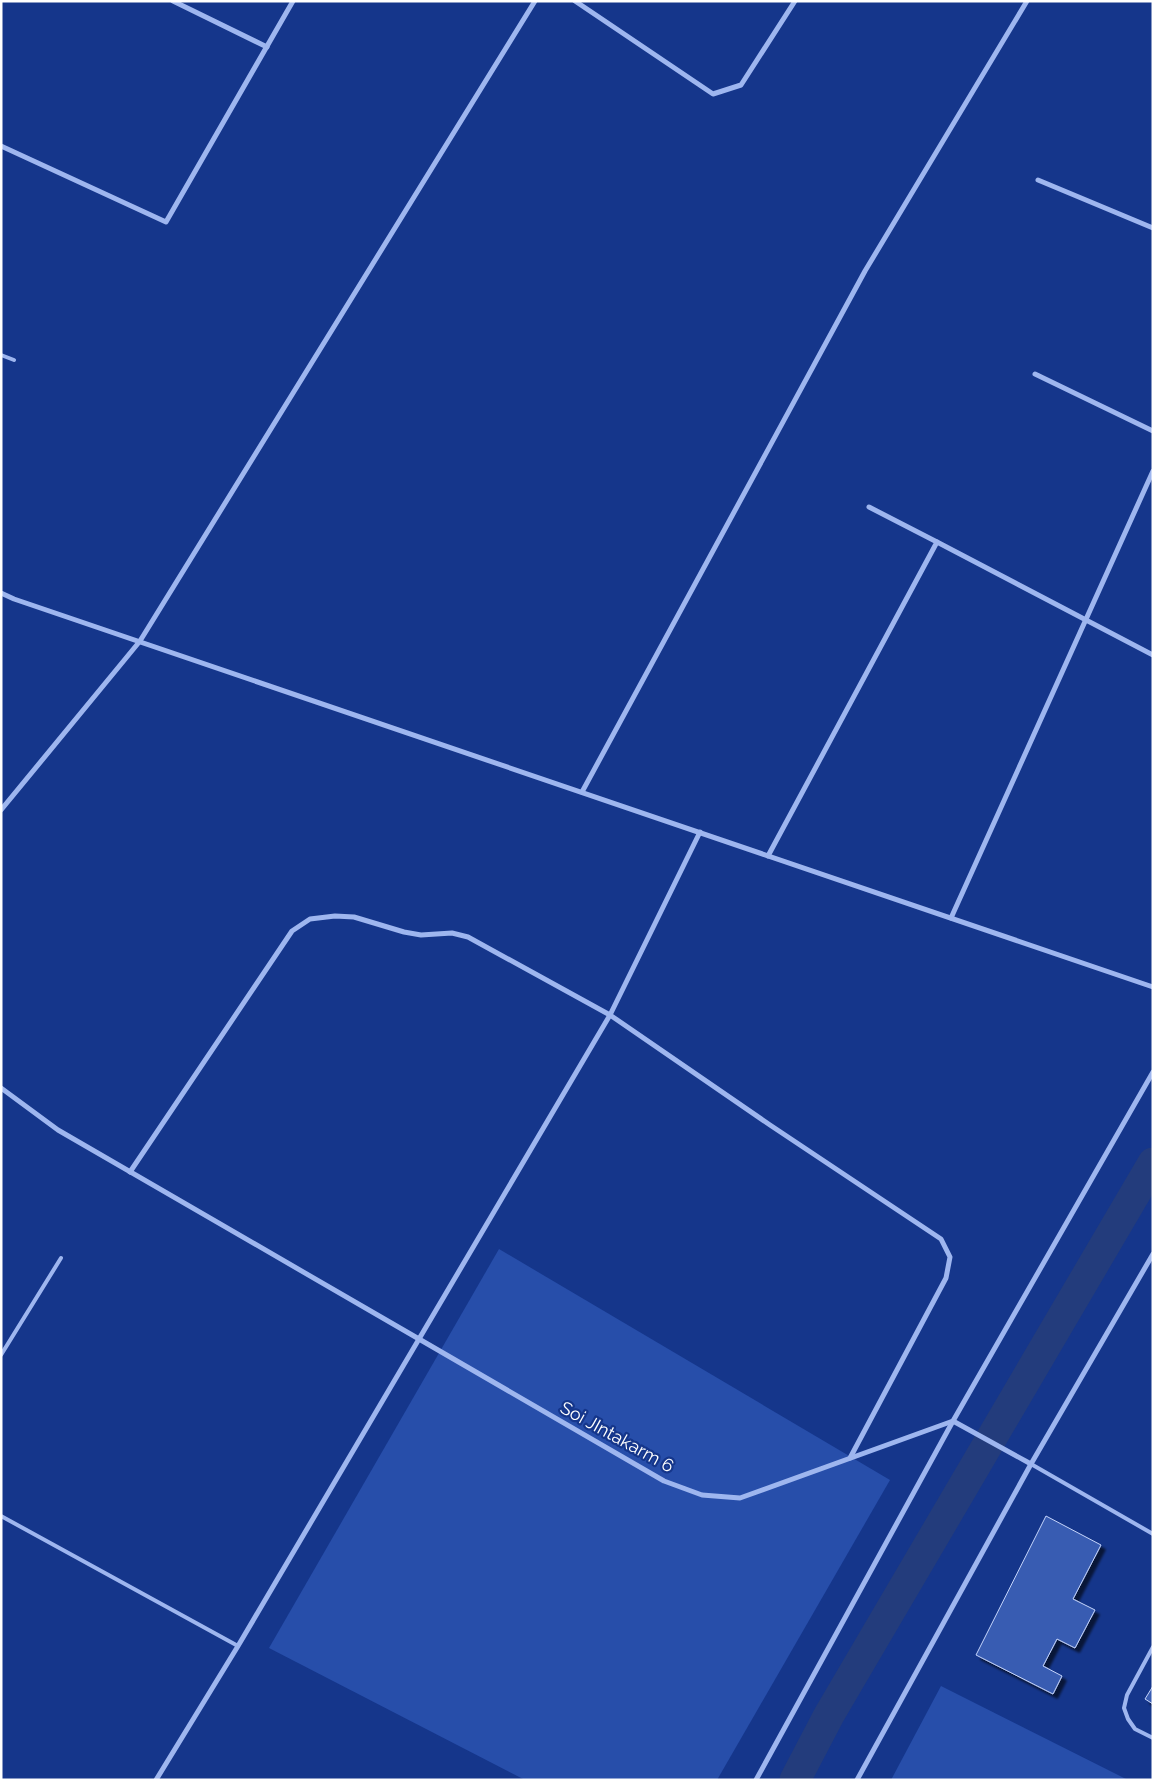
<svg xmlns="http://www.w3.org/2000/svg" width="1154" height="1781" viewBox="0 0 1154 1781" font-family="Raleway,sans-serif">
	<defs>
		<filter id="shadow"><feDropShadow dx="4.5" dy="4.5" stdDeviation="1" flood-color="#0009"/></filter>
	</defs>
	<rect width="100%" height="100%" fill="#15368b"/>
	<!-- green -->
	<g fill="#274eaa">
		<path d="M499,1249L890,1480L717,1780H525L269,1648Z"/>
		<path d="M941,1686L1128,1780H891Z"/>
	</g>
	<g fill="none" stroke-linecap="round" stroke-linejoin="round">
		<!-- canal -->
		<path stroke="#233c7c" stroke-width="31" d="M795,1780L829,1715L1153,1163"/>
	</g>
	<!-- building -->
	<g fill="#395cb2" stroke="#c4d4fb" filter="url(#shadow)">
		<path d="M1046,1516L1101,1545L1073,1599L1095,1610L1075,1648L1057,1639L1043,1666L1062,1676L1053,1694L976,1655Z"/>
		<path d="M1153,1686V1704L1145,1699Z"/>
	</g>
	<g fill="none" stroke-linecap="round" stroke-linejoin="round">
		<!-- lane -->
		<g stroke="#9eb6ef" stroke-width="4">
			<path d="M1,355L14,360"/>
			<path d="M1,1355L61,1258"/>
			<path d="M1031,1464L1153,1534"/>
			<path d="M1,1516L238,1646"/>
			<path d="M1153,1647L1127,1695L1124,1708L1128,1719L1135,1729L1153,1738"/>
		</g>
		<!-- street -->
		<g stroke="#9eb6ef" stroke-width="5">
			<path d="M173,1L267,47"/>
			<path d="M575,1L713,94L741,85L795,1"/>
			<path d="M1,146L166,222L293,1"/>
			<path d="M1038,180L1153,228"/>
			<path d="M1035,374L1153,431"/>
			<path d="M937,542L1153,655"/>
			<path d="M1,593L14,599L1153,987"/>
			<path d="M582,792L865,271L1027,1"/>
			<path d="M1,810L140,641L535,1"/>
			<path d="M768,856L937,542L869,507"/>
			<path d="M951,918L1153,471"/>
			<path d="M1,1088L58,1130L419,1339L610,1015L700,832"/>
			<path d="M130,1172L292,931L310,919L335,916L354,917L404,932L421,935L452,933L468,937L610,1015L770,1125L941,1239L950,1257L946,1278L850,1458"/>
			<path d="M156,1780L238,1646L419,1339L664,1481L702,1495L740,1498L953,1421L1031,1464"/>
			<path d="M756,1780L953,1421L1153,1072"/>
			<path d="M857,1780L1031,1464L1153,1254"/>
		</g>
	</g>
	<g text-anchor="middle" stroke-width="4.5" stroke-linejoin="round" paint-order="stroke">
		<!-- street labels -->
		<g font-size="18" fill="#fff" stroke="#15368b">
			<text transform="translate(617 1437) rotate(29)" y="6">Soi JIntakarm 6</text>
		</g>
	</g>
	<!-- border -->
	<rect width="1154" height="1781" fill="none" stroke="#ffffff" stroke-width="5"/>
</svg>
